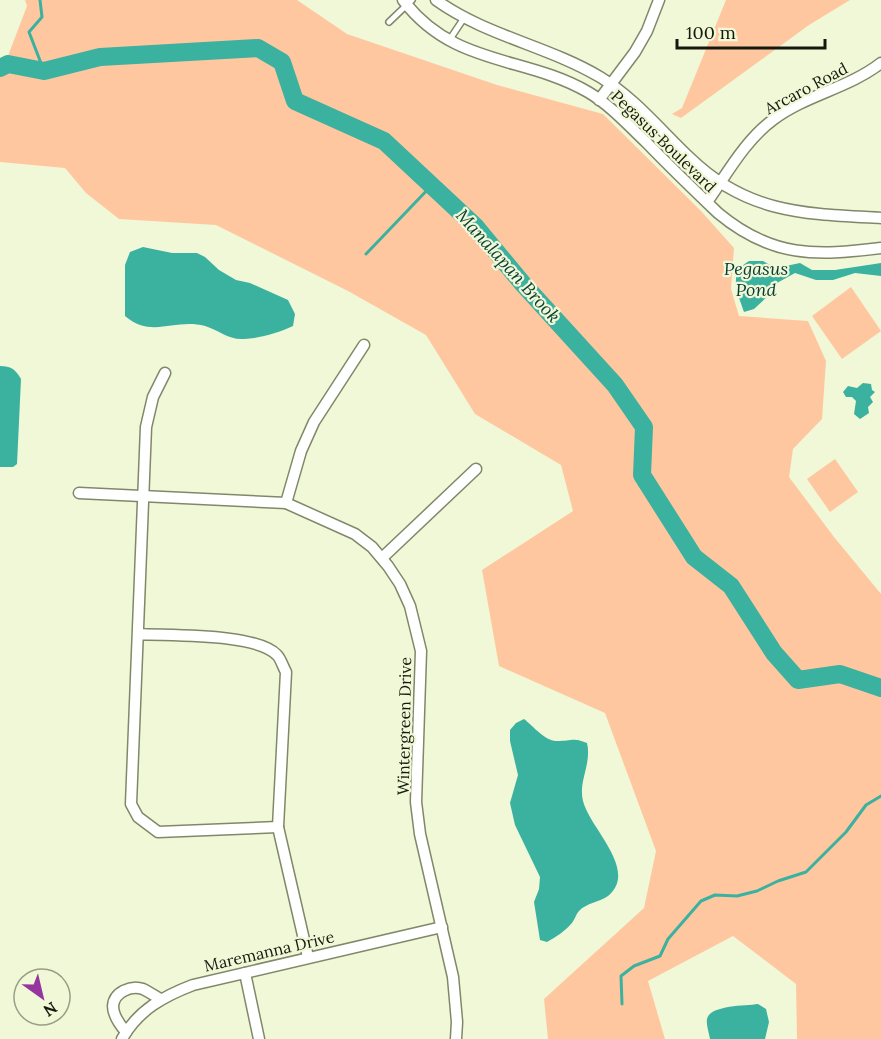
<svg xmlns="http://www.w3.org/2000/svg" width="881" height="1039" viewBox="0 0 881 1039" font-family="Lora,serif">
	<rect width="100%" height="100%" fill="#f0f8d7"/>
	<!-- green -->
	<g fill="#ffc7a0">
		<path d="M25,0H297L347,34L497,85L603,114L701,211L734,248L731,289L739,316L808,321L826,361L822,419L793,449L789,477L834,537L881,594V1039H797L796,984L733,936L648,981L665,1039H548L544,999L644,908L656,851L605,713L499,666L482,570L573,511L561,465L475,414L426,335L348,291L216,225L119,219L86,193L65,168L0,162V66L6,61L27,6Z"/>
		<path d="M726,0H850L809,25L681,118L672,114L682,108Z"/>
		<path d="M851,287L881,331L842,359L812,316Z"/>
		<path d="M835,459L858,492L830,512L807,479Z"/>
	</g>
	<!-- water -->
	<g fill="#3bb19f">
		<path d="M143,247L172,253H197L205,257L219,270L236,280L250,283L288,300L295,314L293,326C278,333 261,338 244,339C228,340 219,330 205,326C174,318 152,339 125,316V265L130,252Z"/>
		<path d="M749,261H763L770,265L781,267L800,263L812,270H835L881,263V276L855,273L833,280H816L795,273L777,283L768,296L754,309L744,312C738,293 727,274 749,261Z"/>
		<path d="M0,366C11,366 15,369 21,379L17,464L13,467H0Z"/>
		<path d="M863,383L871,384L872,390L875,392L870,397L873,402L868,407L869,413L860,419L854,414L856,401L852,397H846L843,392L848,386L857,388Z"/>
		<path d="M524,719C533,726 546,742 557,741C571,741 573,737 587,743C592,764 578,781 583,801C590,829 639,870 608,896C600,902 586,903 579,911C576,914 575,919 572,923C565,931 556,937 547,942L540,940L534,902L539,889L540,877L515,825L510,803L518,775L510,741V730L516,723Z"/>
		<path d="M758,1004L766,1009L769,1022L765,1039H710C709,1033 706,1025 707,1019C710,1005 745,1006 758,1004Z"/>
	</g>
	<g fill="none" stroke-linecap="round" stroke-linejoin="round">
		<!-- stream -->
		<g stroke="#3bb19f" stroke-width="3">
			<path d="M40,0L42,17L29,32L44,71"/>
			<path d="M366,254L432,185"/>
			<path d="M622,1004L621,976L634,966L660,956L668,939L701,901L715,895L737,896L757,891L778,881L806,872L846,832L866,805L881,796"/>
		</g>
		<!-- river -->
		<path stroke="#3bb19f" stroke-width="18" d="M0,68L8,64L44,71L100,57L258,48L282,62L295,101L384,141L475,226L523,284L615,385L644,427L642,475L694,557L731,586L774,653L798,680L840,674L881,688"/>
		<defs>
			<g id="service">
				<path d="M389,22L412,0"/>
				<path d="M450,39L464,18"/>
			</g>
			<g id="minor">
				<path d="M403,0C454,67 524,55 588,92C610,105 628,125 647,143C670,167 694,190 718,213C772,258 816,256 881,248"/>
				<path d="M436,0C486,36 548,46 600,77C635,98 662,132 691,159C748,214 807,214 881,218"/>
				<path d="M599,100L635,52L647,31L659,0"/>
				<path d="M707,202C727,174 745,140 774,119C806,95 849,88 881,63"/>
				<path d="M79,493L286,503L355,534L372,547L388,566L400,584L410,606L421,651L416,802L420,834L453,977L457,1022L456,1039"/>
				<path d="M286,503L301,451L314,422L364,345"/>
				<path d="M382,558L476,469"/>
				<path d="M139,634C171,636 256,633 277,655C281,659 283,667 286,672L278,827L158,832L138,817L131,804L146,427L153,397L165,373"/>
				<path d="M278,827L308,957"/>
				<path d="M245,973L259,1039"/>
				<path d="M126,1032C120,1025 113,1016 113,1006C114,992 131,985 143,989C149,992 155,996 160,999"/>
				<path d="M122,1039C138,1010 164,996 193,985L442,927"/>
			</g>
		</defs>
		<!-- service casing -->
		<use href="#service" stroke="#81886a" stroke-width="8"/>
		<!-- minor casing -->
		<use href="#minor" stroke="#81886a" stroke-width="13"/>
		<!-- service -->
		<use href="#service" stroke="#fff" stroke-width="5"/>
		<!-- minor -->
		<use href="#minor" stroke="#fff" stroke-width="10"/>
	</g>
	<g text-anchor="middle" stroke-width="4.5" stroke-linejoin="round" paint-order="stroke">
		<!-- street labels -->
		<g font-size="16" fill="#15180c" stroke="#f0f8d7">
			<text transform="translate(806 88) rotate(-28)" y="6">Arcaro Road</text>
			<text transform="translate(664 141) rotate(44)" y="6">Pegasus Boulevard</text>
			<text transform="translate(404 726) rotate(-89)" y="6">Wintergreen Drive</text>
			<text transform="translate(269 951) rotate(-13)" y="6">Maremanna Drive</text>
		</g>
		<!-- water labels -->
		<g font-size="18" font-style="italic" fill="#073d36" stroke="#f0f8d7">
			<text transform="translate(508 266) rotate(48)" y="6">Manalapan Brook</text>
			<text x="756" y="275">Pegasus<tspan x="756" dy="21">Pond</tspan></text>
		</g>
	</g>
	<!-- north arrow -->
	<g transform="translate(42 997) rotate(146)"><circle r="28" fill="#f0f8d7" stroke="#989e86" stroke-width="1.5"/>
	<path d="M0-4.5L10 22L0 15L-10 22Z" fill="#95369f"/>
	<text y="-9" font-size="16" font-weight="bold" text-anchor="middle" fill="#15180c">N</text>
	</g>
	<!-- scale -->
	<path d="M677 39v9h148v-9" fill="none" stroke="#15180c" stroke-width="3"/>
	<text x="686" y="39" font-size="18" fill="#15180c" stroke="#f0f8d7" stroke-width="4.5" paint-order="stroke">100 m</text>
</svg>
